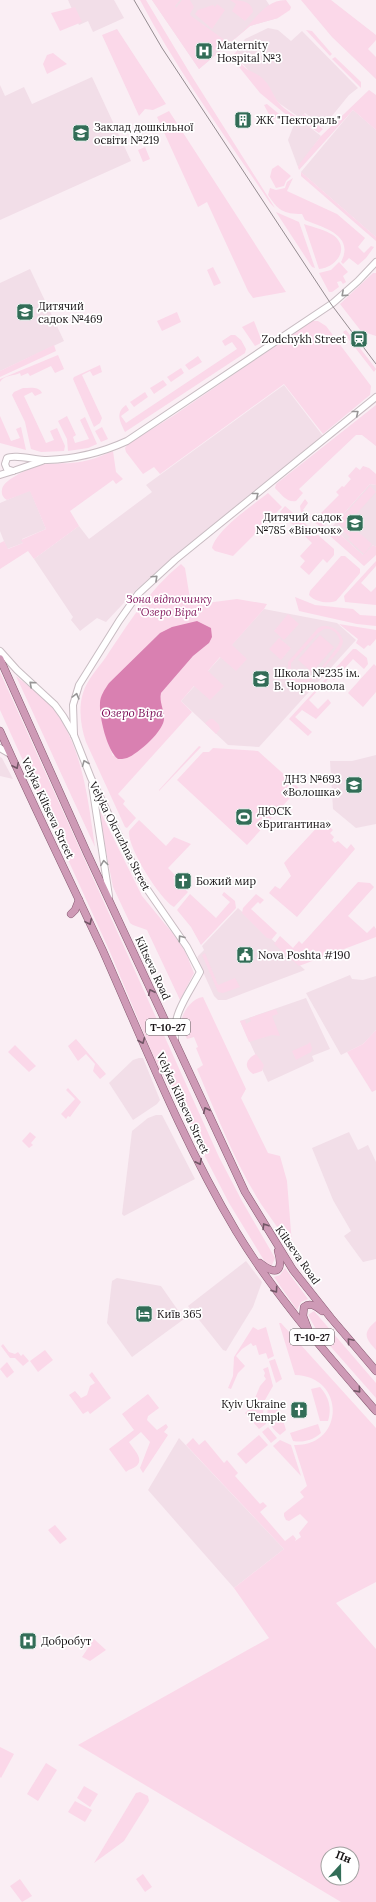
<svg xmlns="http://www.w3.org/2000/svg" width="376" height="1902" viewBox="0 0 376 1902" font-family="Lora,serif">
	<rect width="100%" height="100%" fill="#faeef4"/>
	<!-- built -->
	<g fill="#f2dee8">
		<path d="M68,0H114L124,18L93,32L88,21L79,25Z"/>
		<path d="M152,0H266L278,18L250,26L199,69Z"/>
		<path d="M268,28L278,30L291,41L302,31L358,88L349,95L323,127L305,113L300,118L279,103L238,59L237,51L245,39Z"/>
		<path d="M92,77L131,161L0,220V85L5,96L24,87L32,104Z"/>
		<path d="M353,110L376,130V237L301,172Z"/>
		<path d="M295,122H303L321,136L298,167L288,140Z"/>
		<path d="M30,269L64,341L0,371V283Z"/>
		<path d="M284,385L323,436L173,557L136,590L106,622L97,618L80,631L71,620L73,617L34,559L79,526L89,539L152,492L146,485Z"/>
		<path d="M370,484L376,485V547L373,545L364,556L332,527Z"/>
		<path d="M30,490L46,529L22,539L23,543L7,549L0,531V503Z"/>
		<path d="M264,609L337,623L356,640L259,747L228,745L181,701Z"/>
		<path d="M376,755V824L356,828L333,809L330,761H352Z"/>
		<path d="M0,757L2,758L13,779L0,776Z"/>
		<path d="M238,908L305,970L226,1000H218L214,996L197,959L198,956L204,950L202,946Z"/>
		<path d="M350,975L352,979L363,980L376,976V1030L363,1044L341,1055L306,993Z"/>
		<path d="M306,998L330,1049L312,1056L314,1061L268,1082L240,1021Z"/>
		<path d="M139,1058H143L160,1100L157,1104L133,1120L109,1083L133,1060Z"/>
		<path d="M156,1115H162L195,1179L124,1216L122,1214L132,1131L148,1118Z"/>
		<path d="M349,1132L358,1150L368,1145L376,1162V1259L363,1262L344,1236L351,1231L333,1200L312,1148Z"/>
		<path d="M246,1261L262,1282L253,1307L226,1351L223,1350L188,1306Z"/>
		<path d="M117,1278L161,1286L184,1319L132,1357L107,1323L112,1281Z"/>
		<path d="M179,1438L284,1549L234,1588L148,1490Z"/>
	</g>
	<!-- green -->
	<g fill="#fbd8e9" fill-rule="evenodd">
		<path d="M140,0H146L191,75L275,208L270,203C225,136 177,70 140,0Z"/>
		<path d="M152,0H180L175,6L176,8L182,0H190L194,7L190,14L191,16L226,41L210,54L201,48L197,53L205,61C216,53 228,44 240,34C254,22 264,0 286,0L291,7L290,10L278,18L250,26L199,69Z"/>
		<path d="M230,0C240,0 252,1 253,12L245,21L232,11L236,4Z"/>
		<path d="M301,0H331L376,35V40L368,49L376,57V79L332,37Z"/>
		<path d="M217,4L225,10L212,29L195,14L198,10L213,5L215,7Z"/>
		<path d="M75,7L82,22L60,31L51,13Z"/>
		<path d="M117,29L166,104L153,110L145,109L139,116L102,35Z"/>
		<path d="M306,30L312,31L332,54L330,56Z"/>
		<path d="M237,51C241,75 255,68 265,81C271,87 275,100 280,104C285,110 293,114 300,119L304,114L323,129L319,133L303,122H295L260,93L231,57Z"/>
		<path d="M53,53L67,64L47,74L43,64L47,55Z"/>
		<path d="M335,57L361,82V88L332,59Z"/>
		<path d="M369,90L376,95V130L353,110L299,170L298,167L300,163L321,136Z"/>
		<path d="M267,104L279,114L276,118L272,120L264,105Z"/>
		<path d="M169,111L286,292L253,298L248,291L207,202L198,207L157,117Z"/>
		<path d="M145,147L150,159L143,162L138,150Z"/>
		<path d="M278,165L291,176L286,181L284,186L276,188L270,177L272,169Z"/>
		<path d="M301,172L376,237V241L301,176Z"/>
		<path d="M293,178L287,191L337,214L365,238L358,247L364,253L371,246L374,247L366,258L358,265L349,258L343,264L341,262C355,235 324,228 305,220L302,214C283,214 278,210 268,195L270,188L276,190L285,188L287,182Z"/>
		<path d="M276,212L299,222L315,268L312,267Z"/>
		<path d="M304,224C313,227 325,230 333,235C351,248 336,268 319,269Z"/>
		<path d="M339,262L348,272L343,276L346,282L343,284L341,281L337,282L339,287L332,292H329L319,273L331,270Z"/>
		<path d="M213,267L221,283L214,286L207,270Z"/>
		<path d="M373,273H376V336L361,331L340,304Z"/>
		<path d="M177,312L181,322L162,331L157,321Z"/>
		<path d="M254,321L261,339V343L255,346L242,327Z"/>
		<path d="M312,321H318L326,326L371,386L370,395L365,399L323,434L284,384L160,474L154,467L143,474L126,452L125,448L128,444L173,416Z"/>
		<path d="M346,330L376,369L374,372L343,332Z"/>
		<path d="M231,335H235L241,340L246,349L245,353L125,432C120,421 115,413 126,405L129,410L121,416L126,423L237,349L232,342L225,346L222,341Z"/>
		<path d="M54,345L56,351L0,377V371Z"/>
		<path d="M58,355L64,369L55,373L51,366L30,376L28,373L21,376L20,373C14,376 4,375 0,382V379Z"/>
		<path d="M198,356L202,362L189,370L185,365Z"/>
		<path d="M100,365L102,372L93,376L90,371L82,375L102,418L100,423L94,427L73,379L74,377Z"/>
		<path d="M181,368L184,373L171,382L167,377Z"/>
		<path d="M163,380L167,385L154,394L150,388Z"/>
		<path d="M23,388C30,388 39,386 42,393L35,396L32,392L24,396L46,443L54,440L50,431L57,428L65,446L64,451L41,452L31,449L25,422L12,395L14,392Z"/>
		<path d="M145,392L148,397L134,407L130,402Z"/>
		<path d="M376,405V446L362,435H356L299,489L303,493L296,501C287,503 281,494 275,488L276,484Z"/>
		<path d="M0,416L11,441L20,438L16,429L21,427L26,450L0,443Z"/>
		<path d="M67,416L76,435L73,437L75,443L89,439L80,420L85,417L97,444L88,448L68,451L67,439L58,421Z"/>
		<path d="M102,427L108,439L101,442L95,431Z"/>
		<path d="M113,451L116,472L123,479L116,484L113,480L70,511L79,526L34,559L28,551L0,569V543L4,541L8,549L23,543L21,540L46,529L30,491L7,500C3,498 1,494 2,490C2,479 36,465 46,464C61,463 74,464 89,460C97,458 105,454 113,451Z"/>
		<path d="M363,466L369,468L376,474V485L370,484L338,520L332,517L322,528L301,512L300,506L305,499L308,503L303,510L310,517L314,513L318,516L339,495L336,492L342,486L344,487L351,479L348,476L356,467L360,470Z"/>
		<path d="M370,486L376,492L344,528L337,523Z"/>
		<path d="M268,493L282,507L233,556L215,551L212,548C217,529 252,506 268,493Z"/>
		<path d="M285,506L334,549V555L327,563L323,559L309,575L300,567L305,561L300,556L312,543L280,512Z"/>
		<path d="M349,524L372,544L364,554L348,539L350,537L343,531Z"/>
		<path d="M332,527L363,555L373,545L376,547V555L364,566L329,535L328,531Z"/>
		<path d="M341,556H345L360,569V573L336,601C328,604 315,602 309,595L310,591Z"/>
		<path d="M376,561V566L361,583L371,592L376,587V605L345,602L344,596Z"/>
		<path d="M181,564L185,568L191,605L237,599L267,604L264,609L232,645L247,659L236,671L220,657L208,671L224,686L210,700L194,686L181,701L192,712L118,794L125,801L123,804L136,818L127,828L125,827L86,742C81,727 78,709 83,693C87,680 98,668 106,657C128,624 149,590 181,564ZM160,633L209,643L193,656L161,693L160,700L164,718L113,756L109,746L100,712L109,683Z"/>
		<path d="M295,597L315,605L353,609L360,615L376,616V626L357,624L299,611Z"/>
		<path d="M288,614L299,624L284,640L274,631Z"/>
		<path d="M339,624L376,630V639L370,646L368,645L364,649L356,643L358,639Z"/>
		<path d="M322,626C332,625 341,631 343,641C342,650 333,657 327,664C317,675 300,697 288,674V662L318,628ZM324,629C332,628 338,633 340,641L338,646C330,657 304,697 291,673V663L318,633Z"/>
		<path d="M320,635L334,647L312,672L298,660Z"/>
		<path d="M279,638L291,648L281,660L269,649Z"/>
		<path d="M353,649H356L367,658L368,664L364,669L353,659L334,680L330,677L309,700L318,709L328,699L331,703L316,719L302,710L295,717L312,732L308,736L289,719Z"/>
		<path d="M374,664L376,666V692L363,707L348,693Z"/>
		<path d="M0,672L219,1157L242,1201L275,1258L272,1265L267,1264L265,1262L229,1203L155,1060L110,952L0,710Z"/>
		<path d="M16,676C28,686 43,696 53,708C83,748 88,800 95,847Z"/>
		<path d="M210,719H213L219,725L220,729L216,734L205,723Z"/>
		<path d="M199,746L201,747L159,791V790Z"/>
		<path d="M213,748L258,751L299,788L247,845L177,780L203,752H209Z"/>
		<path d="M97,805L142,896L174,935L185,951L194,973L180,1000L147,930L133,925L130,923L113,887Z"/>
		<path d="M139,820L166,846L174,837L191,844L168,868L175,875L173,878L188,892L174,907C160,899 127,847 129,831Z"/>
		<path d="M323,821L333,830L330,833L334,837L332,840L335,843L338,841L347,849L351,844L355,849L297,917L269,893L275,886L280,889L291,876L284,863Z"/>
		<path d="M358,882L370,883L374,887L348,916L367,933L374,926L376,929V937L299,966L274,944L280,936L293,948L299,941L302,944Z"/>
		<path d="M224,892L235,901L236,908L201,945L191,927L177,910L190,894L216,918L230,902L222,895Z"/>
		<path d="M256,894L264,900L260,904L258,902L251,909L277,933L272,939L267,938L242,913L243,908Z"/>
		<path d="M205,953L218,985L235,978L240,987L223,993L218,992L202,955Z"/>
		<path d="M203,997L246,1089L241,1098L268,1153L280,1156L287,1181L292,1244L288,1245C280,1230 270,1217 261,1204C235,1163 216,1113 197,1069L203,1065L196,1048L198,1047L194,1037L187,1039C185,1034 181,1028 181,1023C182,1012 192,998 203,997Z"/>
		<path d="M276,1009L278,1014L272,1016L280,1036L272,1035L249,1042L240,1021L245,1020L246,1024L251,1021L249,1018Z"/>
		<path d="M376,1030V1090L372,1092L347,1052L363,1044Z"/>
		<path d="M76,1039L106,1074L100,1079L93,1071L95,1064L86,1054L78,1061L68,1046Z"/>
		<path d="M310,1042L312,1048L311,1052L296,1060L292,1051L308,1044Z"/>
		<path d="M15,1045L36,1066L29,1072L8,1052Z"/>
		<path d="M256,1054L264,1065L262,1071L253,1074C243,1067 246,1059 256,1054Z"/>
		<path d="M68,1088L81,1102L70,1117L68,1116L66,1119L61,1114L75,1099L66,1090Z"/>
		<path d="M30,1132L36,1137L31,1143L33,1145L29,1148L22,1141Z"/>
		<path d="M285,1268L308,1299L301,1302L297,1310L274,1277L280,1275Z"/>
		<path d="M314,1311L376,1383V1398L317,1331L308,1315Z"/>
		<path d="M376,1321V1350C365,1338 362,1333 376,1321Z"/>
		<path d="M279,1323H281L376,1428V1582L336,1603L376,1649V1902H341L78,1745L269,1638L234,1588L284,1549L186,1445L193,1438L199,1445L205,1440L224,1463L227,1460L238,1473L235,1476L260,1504L263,1502L267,1506L260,1512L285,1541L293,1535L296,1539L295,1541L301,1537L299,1533L308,1522L300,1514L289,1521L286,1520L284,1516V1513L304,1497L300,1492L307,1486L294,1445C345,1447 346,1376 295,1375ZM328,1854H352V1878H328Z"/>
		<path d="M253,1327L258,1330L266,1327L274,1356L268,1359L266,1353L259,1355L256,1345L253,1346L251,1343L242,1349L236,1356L245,1366L238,1373L231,1389L228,1388L233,1376L234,1357Z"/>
		<path d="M3,1344L9,1352L15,1354L18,1352L21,1356L23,1354L29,1361L23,1366L15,1358H10L1,1346Z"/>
		<path d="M45,1350L53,1360L38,1372L30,1361Z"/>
		<path d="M275,1359L282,1379L276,1383L269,1361Z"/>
		<path d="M7,1362L14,1372L7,1378L0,1369Z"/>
		<path d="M268,1367L273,1386L265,1400L253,1403L260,1386L266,1379L264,1376L265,1373L263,1369Z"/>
		<path d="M92,1372L111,1398L90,1414L88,1411L83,1414L69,1395L75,1391L81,1398L87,1395L90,1386L95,1383L89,1375Z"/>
		<path d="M320,1387C329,1397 332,1408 328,1421H320L311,1389Z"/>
		<path d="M148,1394L159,1408L148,1416L147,1420L157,1430L166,1424L168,1427L164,1432L168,1435L143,1473L140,1468L150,1442L141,1432L129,1442C133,1449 146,1460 135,1467C132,1469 129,1469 126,1472L109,1449L134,1430L122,1414Z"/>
		<path d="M277,1400L286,1430L280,1435C269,1427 266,1416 268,1403Z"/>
		<path d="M264,1404L263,1414L266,1424L259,1429L245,1413L250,1408Z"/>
		<path d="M318,1424L321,1433C313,1440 303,1443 293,1441L290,1433Z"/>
		<path d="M268,1427L277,1438L271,1443L262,1432Z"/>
		<path d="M259,1435L268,1445L246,1464L237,1454Z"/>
		<path d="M280,1440L291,1445L301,1476L273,1446Z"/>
		<path d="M55,1525L67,1539L60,1544L48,1530Z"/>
		<path d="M94,1639L106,1650L90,1661L82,1657Z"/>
		<path d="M0,1747L14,1754L1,1778L0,1777Z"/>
		<path d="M46,1763L57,1770L38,1801L27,1794Z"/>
		<path d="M84,1786L98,1794L90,1807L77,1798Z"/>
		<path d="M140,1792L148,1796L149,1801L124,1841L94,1863L136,1793Z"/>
		<path d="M75,1801L92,1810L85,1822L68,1812Z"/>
		<path d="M143,1874L152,1887L145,1892L136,1879Z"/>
		<path d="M20,1879L32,1896L22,1902L10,1886Z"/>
	</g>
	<!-- water -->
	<path fill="#d980b1" d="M197,621L211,628L212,637L209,643L193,656L161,693C159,702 164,709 164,718C165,730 138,754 127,758C124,759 120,759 118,759C107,751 99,716 100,703C100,696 105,689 109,683L160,633L172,627Z"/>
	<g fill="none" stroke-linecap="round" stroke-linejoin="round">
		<defs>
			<g id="secondary">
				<path d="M16,470L42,461"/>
				<path d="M13,471L7,469L5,464L7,458C14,454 36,460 47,460C75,459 101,453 127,441L333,303L358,281L376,262"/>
				<path d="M0,475L13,471"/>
				<path d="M0,651L17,670L55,705L63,716L74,735L91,778L140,879L187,947L200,972C189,993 172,1014 175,1038"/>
				<path d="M74,735L73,705L79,685L119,621L138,594L175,560L376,397"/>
				<path d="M0,748L10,754"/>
				<path d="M92,785L109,896"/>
			</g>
			<g id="trunk">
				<path d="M0,659L87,853L245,1192L293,1270L331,1318L376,1371"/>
				<path d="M0,731C33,805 69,878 103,951C145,1046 183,1142 236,1231C276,1297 326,1353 376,1411"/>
				<path d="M71,914L75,910L79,900"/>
				<path d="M260,1263C276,1276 284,1272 278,1251"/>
				<path d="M308,1329L303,1316L304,1307C310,1302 316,1306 322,1311"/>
			</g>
		</defs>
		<!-- secondary casing -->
		<use href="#secondary" stroke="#c8bcc2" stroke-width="8"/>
		<!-- trunk casing -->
		<use href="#trunk" stroke="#865a71" stroke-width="8"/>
		<!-- secondary -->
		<use href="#secondary" stroke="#fff" stroke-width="6"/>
		<!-- trunk -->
		<use href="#trunk" stroke="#ce9ab6" stroke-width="7"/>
		<!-- tram -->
		<path stroke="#948b90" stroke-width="1" d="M134,0L162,48L331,304L376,364"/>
	</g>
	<!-- one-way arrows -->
	<defs><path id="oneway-chevron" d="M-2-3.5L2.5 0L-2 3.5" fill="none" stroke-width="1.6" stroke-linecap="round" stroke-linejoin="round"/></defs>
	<g stroke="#979596">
		<use href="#oneway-chevron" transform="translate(344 294) rotate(138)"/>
		<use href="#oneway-chevron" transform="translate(356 413) rotate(-39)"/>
		<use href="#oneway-chevron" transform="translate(256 495) rotate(-39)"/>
		<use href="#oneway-chevron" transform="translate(155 578) rotate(-43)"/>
		<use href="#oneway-chevron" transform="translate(32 684) rotate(-138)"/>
		<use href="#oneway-chevron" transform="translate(76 696) rotate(-75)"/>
		<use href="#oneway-chevron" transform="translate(85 763) rotate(-112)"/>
		<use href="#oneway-chevron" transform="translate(104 863) rotate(-98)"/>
		<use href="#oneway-chevron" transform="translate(181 938) rotate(-126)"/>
	</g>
	<g stroke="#725666">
		<use href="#oneway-chevron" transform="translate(16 766) rotate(64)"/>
		<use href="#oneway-chevron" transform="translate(89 922) rotate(65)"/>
		<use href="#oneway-chevron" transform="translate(151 992) rotate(-115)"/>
		<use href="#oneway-chevron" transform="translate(142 1041) rotate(67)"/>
		<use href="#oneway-chevron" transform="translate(206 1110) rotate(-115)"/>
		<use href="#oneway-chevron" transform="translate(199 1162) rotate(64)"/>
		<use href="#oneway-chevron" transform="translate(265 1226) rotate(-122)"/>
		<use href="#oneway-chevron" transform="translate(275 1290) rotate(55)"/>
		<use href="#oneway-chevron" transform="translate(350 1341) rotate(-130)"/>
		<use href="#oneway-chevron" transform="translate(358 1390) rotate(49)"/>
	</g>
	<!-- icons -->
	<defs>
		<symbol id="hospital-square" viewBox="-11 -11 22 22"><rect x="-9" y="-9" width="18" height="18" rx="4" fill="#326d57" stroke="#fff"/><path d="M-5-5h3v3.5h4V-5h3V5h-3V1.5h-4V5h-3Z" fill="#fff"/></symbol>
		<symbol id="building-square" viewBox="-11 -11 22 22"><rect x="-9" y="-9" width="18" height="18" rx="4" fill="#326d57" stroke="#fff"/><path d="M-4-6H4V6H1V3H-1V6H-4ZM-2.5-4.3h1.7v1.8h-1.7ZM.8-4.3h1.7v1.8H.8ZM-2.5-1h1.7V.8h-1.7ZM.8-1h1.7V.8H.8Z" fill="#fff"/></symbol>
		<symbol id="school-square" viewBox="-11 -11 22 22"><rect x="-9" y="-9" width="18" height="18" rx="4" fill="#326d57" stroke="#fff"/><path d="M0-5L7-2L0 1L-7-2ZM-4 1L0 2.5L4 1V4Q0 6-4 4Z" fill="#fff"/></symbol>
		<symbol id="station-square" viewBox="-11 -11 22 22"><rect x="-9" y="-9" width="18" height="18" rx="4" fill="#326d57" stroke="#fff"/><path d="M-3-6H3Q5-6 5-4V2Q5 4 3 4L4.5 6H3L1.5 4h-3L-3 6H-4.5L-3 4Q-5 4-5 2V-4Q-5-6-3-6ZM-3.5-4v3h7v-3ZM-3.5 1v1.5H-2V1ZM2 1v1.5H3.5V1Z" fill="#fff"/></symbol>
		<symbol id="stadium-square" viewBox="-11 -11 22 22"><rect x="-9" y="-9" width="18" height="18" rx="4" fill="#326d57" stroke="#fff"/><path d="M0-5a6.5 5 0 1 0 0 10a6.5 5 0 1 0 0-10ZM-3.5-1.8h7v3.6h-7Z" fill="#fff"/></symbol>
		<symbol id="church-square" viewBox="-11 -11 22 22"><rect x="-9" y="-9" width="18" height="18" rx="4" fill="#326d57" stroke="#fff"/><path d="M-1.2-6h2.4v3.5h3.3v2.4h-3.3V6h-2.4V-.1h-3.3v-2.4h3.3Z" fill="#fff"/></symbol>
		<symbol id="civic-square" viewBox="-11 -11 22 22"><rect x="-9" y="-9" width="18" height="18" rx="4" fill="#326d57" stroke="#fff"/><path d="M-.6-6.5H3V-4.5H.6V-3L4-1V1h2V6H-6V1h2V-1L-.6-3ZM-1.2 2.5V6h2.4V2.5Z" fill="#fff"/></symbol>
		<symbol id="hotel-square" viewBox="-11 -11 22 22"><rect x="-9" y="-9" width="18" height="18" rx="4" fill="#326d57" stroke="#fff"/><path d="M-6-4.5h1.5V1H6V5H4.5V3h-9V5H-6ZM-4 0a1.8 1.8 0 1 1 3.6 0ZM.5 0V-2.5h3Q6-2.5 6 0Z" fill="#fff"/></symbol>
	</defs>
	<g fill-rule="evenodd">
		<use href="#hospital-square" x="194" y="41" width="20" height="20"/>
		<use href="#building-square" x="233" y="110" width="20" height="20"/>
		<use href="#school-square" x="71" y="123" width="20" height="20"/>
		<use href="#school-square" x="15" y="302" width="20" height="20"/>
		<use href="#station-square" x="349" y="329" width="20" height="20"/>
		<use href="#school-square" x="345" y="513" width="20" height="20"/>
		<use href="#school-square" x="251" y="669" width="20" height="20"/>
		<use href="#school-square" x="344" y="775" width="20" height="20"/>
		<use href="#stadium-square" x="234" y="807" width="20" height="20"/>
		<use href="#church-square" x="173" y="871" width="20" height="20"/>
		<use href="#civic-square" x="235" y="945" width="20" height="20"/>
		<use href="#hotel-square" x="134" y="1304" width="20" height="20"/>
		<use href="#church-square" x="289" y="1400" width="20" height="20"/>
		<use href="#hospital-square" x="18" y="1631" width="20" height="20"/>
	</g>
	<g text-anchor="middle" stroke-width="3.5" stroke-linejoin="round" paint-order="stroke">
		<!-- shield labels -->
		<g fill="#fff" stroke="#5d5a5b" stroke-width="1">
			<rect x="146" y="1019" width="44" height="16" rx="3"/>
			<rect x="290" y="1329" width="44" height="16" rx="3"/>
		</g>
		<g font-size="10" font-weight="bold" fill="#171315">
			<text x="168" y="1031">Т-10-27</text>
			<text x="312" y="1341">Т-10-27</text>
		</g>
		<!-- poi labels -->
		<g font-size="11" fill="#171315" stroke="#fff" text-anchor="start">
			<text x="217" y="49">Maternity<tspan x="217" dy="13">Hospital №3</tspan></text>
			<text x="256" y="124">ЖК "Пектораль"</text>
			<text x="94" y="131">Заклад дошкільної<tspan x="94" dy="13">освіти №219</tspan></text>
			<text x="38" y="310">Дитячий<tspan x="38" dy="13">садок №469</tspan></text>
			<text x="346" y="343" text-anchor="end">Zodchykh Street</text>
			<text x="342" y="521" text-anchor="end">Дитячий садок<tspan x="342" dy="13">№785 «Віночок»</tspan></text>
			<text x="274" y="677">Школа №235 ім.<tspan x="274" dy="13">В. Чорновола</tspan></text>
			<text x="341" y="783" text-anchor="end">ДНЗ №693<tspan x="341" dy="13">«Волошка»</tspan></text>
			<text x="257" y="815">ДЮСК<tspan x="257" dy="13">«Бригантина»</tspan></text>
			<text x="196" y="885">Божий мир</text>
			<text x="258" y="959">Nova Poshta #190</text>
			<text x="157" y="1318">Київ 365</text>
			<text x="286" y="1408" text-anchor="end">Kyiv Ukraine<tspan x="286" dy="13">Temple</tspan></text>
			<text x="41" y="1645">Добробут</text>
		</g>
		<!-- park labels -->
		<g font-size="11" font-style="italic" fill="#841b5f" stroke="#fff">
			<text x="169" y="603">Зона відпочинку<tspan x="169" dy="13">"Озеро Віра"</tspan></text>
		</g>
		<!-- street labels -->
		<g font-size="11" fill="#171315" stroke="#fff">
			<text transform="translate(48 808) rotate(65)" y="4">Velyka Kiltseva Street</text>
			<text transform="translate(120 836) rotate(63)" y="4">Velyka Okruzhna Street</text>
			<text transform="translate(153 968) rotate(65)" y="4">Kiltseva Road</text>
			<text transform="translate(183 1103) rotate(65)" y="4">Velyka Kiltseva Street</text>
			<text transform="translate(298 1255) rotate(55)" y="4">Kiltseva Road</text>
		</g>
		<!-- water labels -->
		<g font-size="12" font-style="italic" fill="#790c55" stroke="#fff">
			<text x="132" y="717">Озеро Віра</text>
		</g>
	</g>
	<!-- north arrow -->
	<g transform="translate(340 1866) rotate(21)"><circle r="19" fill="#ffffff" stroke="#a2a1a1"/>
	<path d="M0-3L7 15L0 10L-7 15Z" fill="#326d57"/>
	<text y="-6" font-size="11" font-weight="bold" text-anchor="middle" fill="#171315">Пн</text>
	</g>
</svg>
